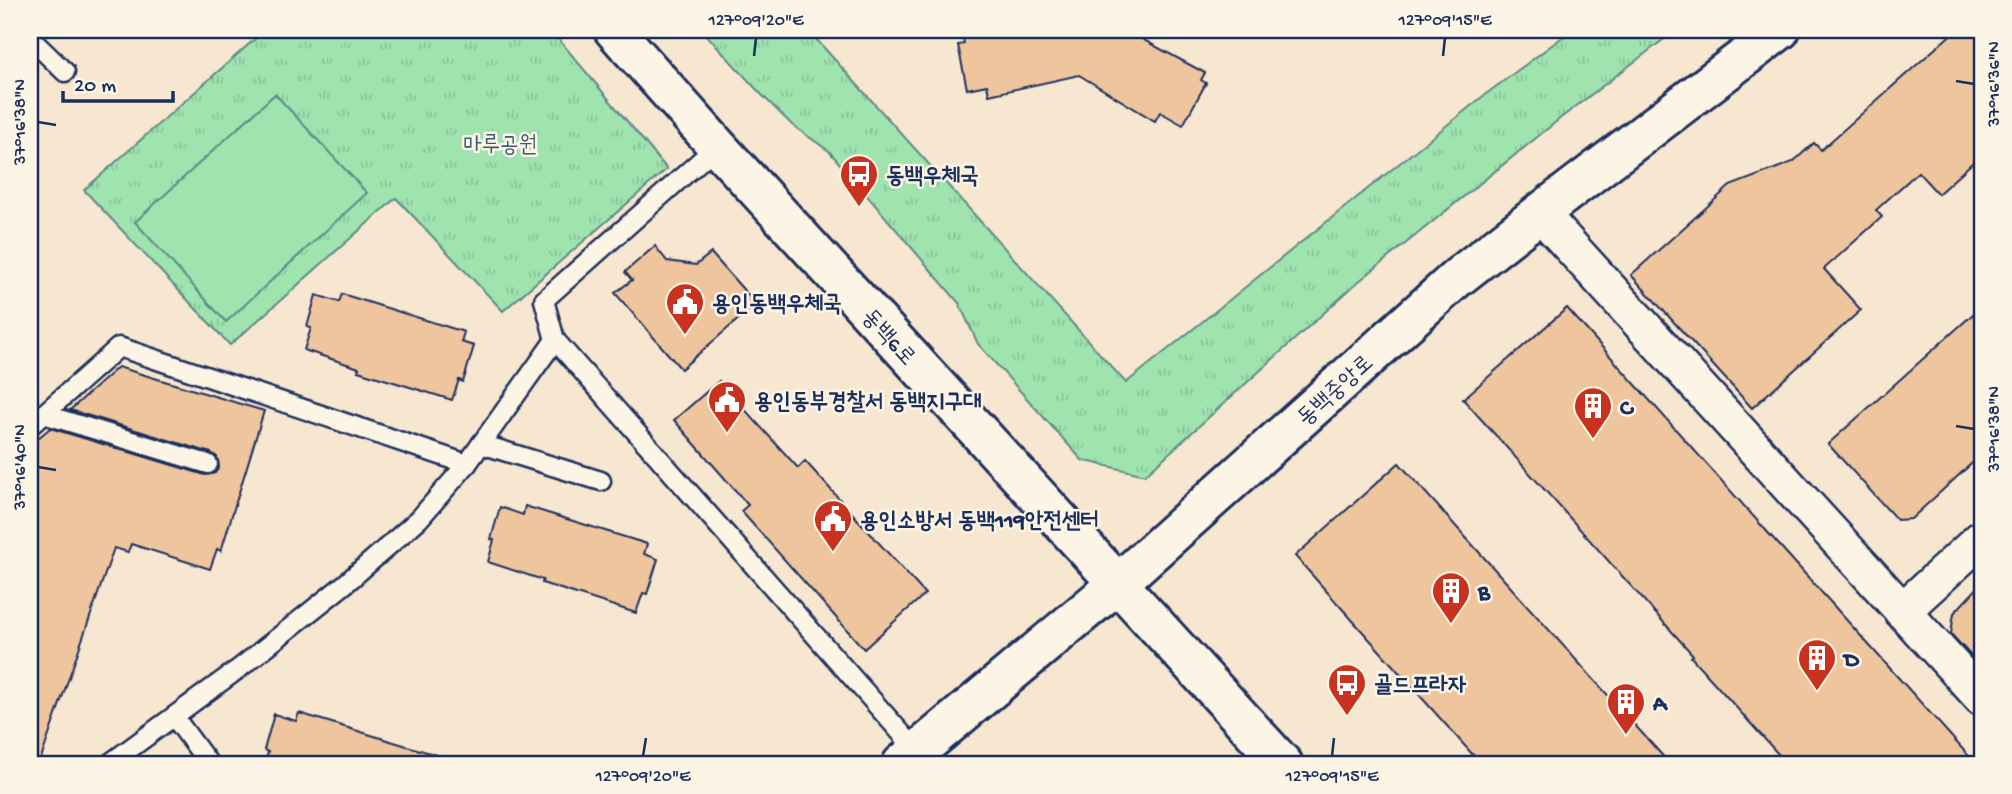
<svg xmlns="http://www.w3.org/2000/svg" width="2012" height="794" viewBox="0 0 2012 794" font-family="'Gochi Hand','Poor Story',sans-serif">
	<defs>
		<pattern id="grass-tufts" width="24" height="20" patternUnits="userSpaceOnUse" patternTransform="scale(1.75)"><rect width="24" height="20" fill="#9fe3ae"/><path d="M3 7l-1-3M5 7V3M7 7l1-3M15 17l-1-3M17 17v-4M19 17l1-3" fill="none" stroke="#88c398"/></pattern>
	</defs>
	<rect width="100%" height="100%" fill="#f8e7d0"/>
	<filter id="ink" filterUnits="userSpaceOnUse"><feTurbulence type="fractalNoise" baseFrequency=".0143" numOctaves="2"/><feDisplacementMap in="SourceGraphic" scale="14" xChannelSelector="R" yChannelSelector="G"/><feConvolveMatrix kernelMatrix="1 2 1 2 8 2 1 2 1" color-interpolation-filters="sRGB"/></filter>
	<g filter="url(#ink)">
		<!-- grass -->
		<g fill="url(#grass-tufts)" stroke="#5d8986" stroke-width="2">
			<path d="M265,30H551L667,169L503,311L396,198L230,345L84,190Z"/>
			<path d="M702,30H808L1126,383L1482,97L1572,30H1676L1562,117L1358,282L1145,475L1082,460L978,344L959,303L829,151L792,125L759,92Z"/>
		</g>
		<!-- pitch -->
		<path fill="#9fe3ae" stroke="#5d8986" stroke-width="2" d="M275,94L367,193L226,322L135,222Z"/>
		<!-- building -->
		<g fill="#efc59e" stroke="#1b2f5e" stroke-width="2">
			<path d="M1004,30H1141L1140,38L1205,73L1201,80L1206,83L1183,125L1160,112L1155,121L1079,75L989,95L987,85L967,89L958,45L964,44L963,38Z"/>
			<path d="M1956,30H1982V154L1938,194L1918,172L1876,210L1882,217L1824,269L1861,310L1752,408L1631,275L1730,186L1793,162L1814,143L1821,150Z"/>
			<path d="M655,246L667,261L696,265L711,253L756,304L681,369L615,293L632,280L625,272Z"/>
			<path d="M342,294L464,332L461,342L474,346L463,382L459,380L452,400L358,371L359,368L304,350L311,328L307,327L316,295L339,302Z"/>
			<path d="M1982,306V454L1911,519L1897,520L1828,444Z"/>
			<path d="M1567,308L1771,536L1976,764H1787L1691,657L1693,655L1463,399Z"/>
			<path d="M118,367L264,411L221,551L217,549L210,569L131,544L128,552L114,548L39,764H30V445L50,428L205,475L215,473L219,467L217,457L211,453L70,410Z"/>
			<path d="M719,381L798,468L805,461L925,594L864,649L741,511L748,505L674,420Z"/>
			<path d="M1399,463L1469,541L1670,764H1481L1295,556Z"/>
			<path d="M525,506L647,544L644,554L658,559L647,594L643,593L636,613L542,583L543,580L488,562L494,540L491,539L500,507L523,515Z"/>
			<path d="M1982,583V668L1951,634L1954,613Z"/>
			<path d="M299,713L443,757L442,764H265L268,752L264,750L274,714L296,721Z"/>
		</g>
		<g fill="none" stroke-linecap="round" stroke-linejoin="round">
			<defs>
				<g id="lane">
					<path d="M30,38L65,72"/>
					<path d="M717,146L544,300L555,340L917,751"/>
					<path d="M43,414L208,464"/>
					<path d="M30,426L119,347L467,464"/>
					<path d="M481,444L601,481"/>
					<path d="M175,718L209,764"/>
					<path d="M109,764L241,667L345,584L419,519L467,464L555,340"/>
				</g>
				<g id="street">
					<path d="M1540,213L1982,698"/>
					<path d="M1902,611L1982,538"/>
				</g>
				<g id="secondary">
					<path d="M614,30L717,146L1283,764"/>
					<path d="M902,764L1116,585L1457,278L1540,213L1780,30"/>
				</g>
			</defs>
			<!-- lane casing -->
			<use href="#lane" stroke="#1b2f5e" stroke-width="23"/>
			<!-- street casing -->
			<use href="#street" stroke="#1b2f5e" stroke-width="40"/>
			<!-- secondary casing -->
			<use href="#secondary" stroke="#1b2f5e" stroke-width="44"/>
			<!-- lane -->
			<use href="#lane" stroke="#fcf5e5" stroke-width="18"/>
			<!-- street -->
			<use href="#street" stroke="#fcf5e5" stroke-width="35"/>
			<!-- secondary -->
			<use href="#secondary" stroke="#fcf5e5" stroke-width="38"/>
		</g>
	</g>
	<!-- ticks -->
	<path fill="none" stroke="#1b2f5e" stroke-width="2.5" d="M754,56L756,38M1443,56L1445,38M1956,81L1974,84M38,122L56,125M1956,426L1974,429M38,467L56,470M643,756L646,738M1332,756L1334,738"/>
	<!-- icons -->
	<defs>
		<symbol id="bus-pin" viewBox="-11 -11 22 30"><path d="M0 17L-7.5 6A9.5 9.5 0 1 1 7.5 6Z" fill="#c8321e" stroke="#fcf5e5"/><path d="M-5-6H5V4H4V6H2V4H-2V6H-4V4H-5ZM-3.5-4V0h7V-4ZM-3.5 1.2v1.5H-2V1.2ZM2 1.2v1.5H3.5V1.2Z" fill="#fff"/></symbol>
		<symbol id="civic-pin" viewBox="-11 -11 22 30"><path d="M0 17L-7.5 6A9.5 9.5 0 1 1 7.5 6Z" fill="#c8321e" stroke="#fcf5e5"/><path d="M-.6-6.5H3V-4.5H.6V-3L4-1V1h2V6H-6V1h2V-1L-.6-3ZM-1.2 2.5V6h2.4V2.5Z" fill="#fff"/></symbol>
		<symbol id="building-pin" viewBox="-11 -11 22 30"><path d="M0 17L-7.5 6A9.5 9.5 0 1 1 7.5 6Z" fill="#c8321e" stroke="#fcf5e5"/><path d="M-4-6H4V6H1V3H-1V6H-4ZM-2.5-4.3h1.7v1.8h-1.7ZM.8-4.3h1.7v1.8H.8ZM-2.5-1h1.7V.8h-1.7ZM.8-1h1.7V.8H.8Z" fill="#fff"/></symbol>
	</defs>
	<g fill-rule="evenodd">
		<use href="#bus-pin" x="837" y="152" width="44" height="60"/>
		<use href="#civic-pin" x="663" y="280" width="44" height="60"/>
		<use href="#civic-pin" x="705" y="378" width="44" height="60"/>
		<use href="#building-pin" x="1571" y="384" width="44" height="60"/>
		<use href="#civic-pin" x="811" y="497" width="44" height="60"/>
		<use href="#building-pin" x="1429" y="569" width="44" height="60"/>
		<use href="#building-pin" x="1795" y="636" width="44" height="60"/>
		<use href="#bus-pin" x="1325" y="661" width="44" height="60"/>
		<use href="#building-pin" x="1604" y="680" width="44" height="60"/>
	</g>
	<g text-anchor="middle" stroke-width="5" stroke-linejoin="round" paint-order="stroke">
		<!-- park labels -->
		<g font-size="23" fill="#3c5c72" stroke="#fcf5e5">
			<text x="500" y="151">마루공원</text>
		</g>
		<!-- poi labels -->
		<g font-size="23" font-weight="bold" fill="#1b2f5e" stroke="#fcf5e5" text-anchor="start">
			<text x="886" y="182">동백우체국</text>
			<text x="712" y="310">용인동백우체국</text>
			<text x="754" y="408">용인동부경찰서 동백지구대</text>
			<text x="1620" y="414">C</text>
			<text x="860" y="527">용인소방서 동백119안전센터</text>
			<text x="1478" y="599">B</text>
			<text x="1844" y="666">D</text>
			<text x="1374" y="691">골드프라자</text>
			<text x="1653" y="710">A</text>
		</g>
		<!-- street labels -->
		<g font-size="23" fill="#1b2f5e" stroke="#fcf5e5">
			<text transform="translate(890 336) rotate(48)" y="8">동백6로</text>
			<text transform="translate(1334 389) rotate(-42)" y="8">동백중앙로</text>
		</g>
	</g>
	<!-- margin -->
	<rect width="2012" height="794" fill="none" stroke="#fcf5e5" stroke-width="77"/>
	<!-- scale -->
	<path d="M63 91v10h110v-10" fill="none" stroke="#1b2f5e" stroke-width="3.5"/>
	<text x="74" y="91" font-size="21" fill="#1b2f5e" stroke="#fcf5e5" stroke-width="5" paint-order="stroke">20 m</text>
	<rect x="38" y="38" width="1936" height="718" fill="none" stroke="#1b2f5e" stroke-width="2.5"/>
	<g font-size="18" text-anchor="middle" fill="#1b2f5e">
		<text x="756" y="25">127°09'20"E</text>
		<text x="1445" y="25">127°09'15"E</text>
		<text transform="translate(1993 84) rotate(-90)" y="6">37°16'36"N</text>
		<text transform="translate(19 122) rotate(-90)" y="6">37°16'38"N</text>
		<text transform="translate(1993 429) rotate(-90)" y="6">37°16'38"N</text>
		<text transform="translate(19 467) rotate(-90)" y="6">37°16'40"N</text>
		<text x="643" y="781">127°09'20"E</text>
		<text x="1332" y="781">127°09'15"E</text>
	</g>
</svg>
